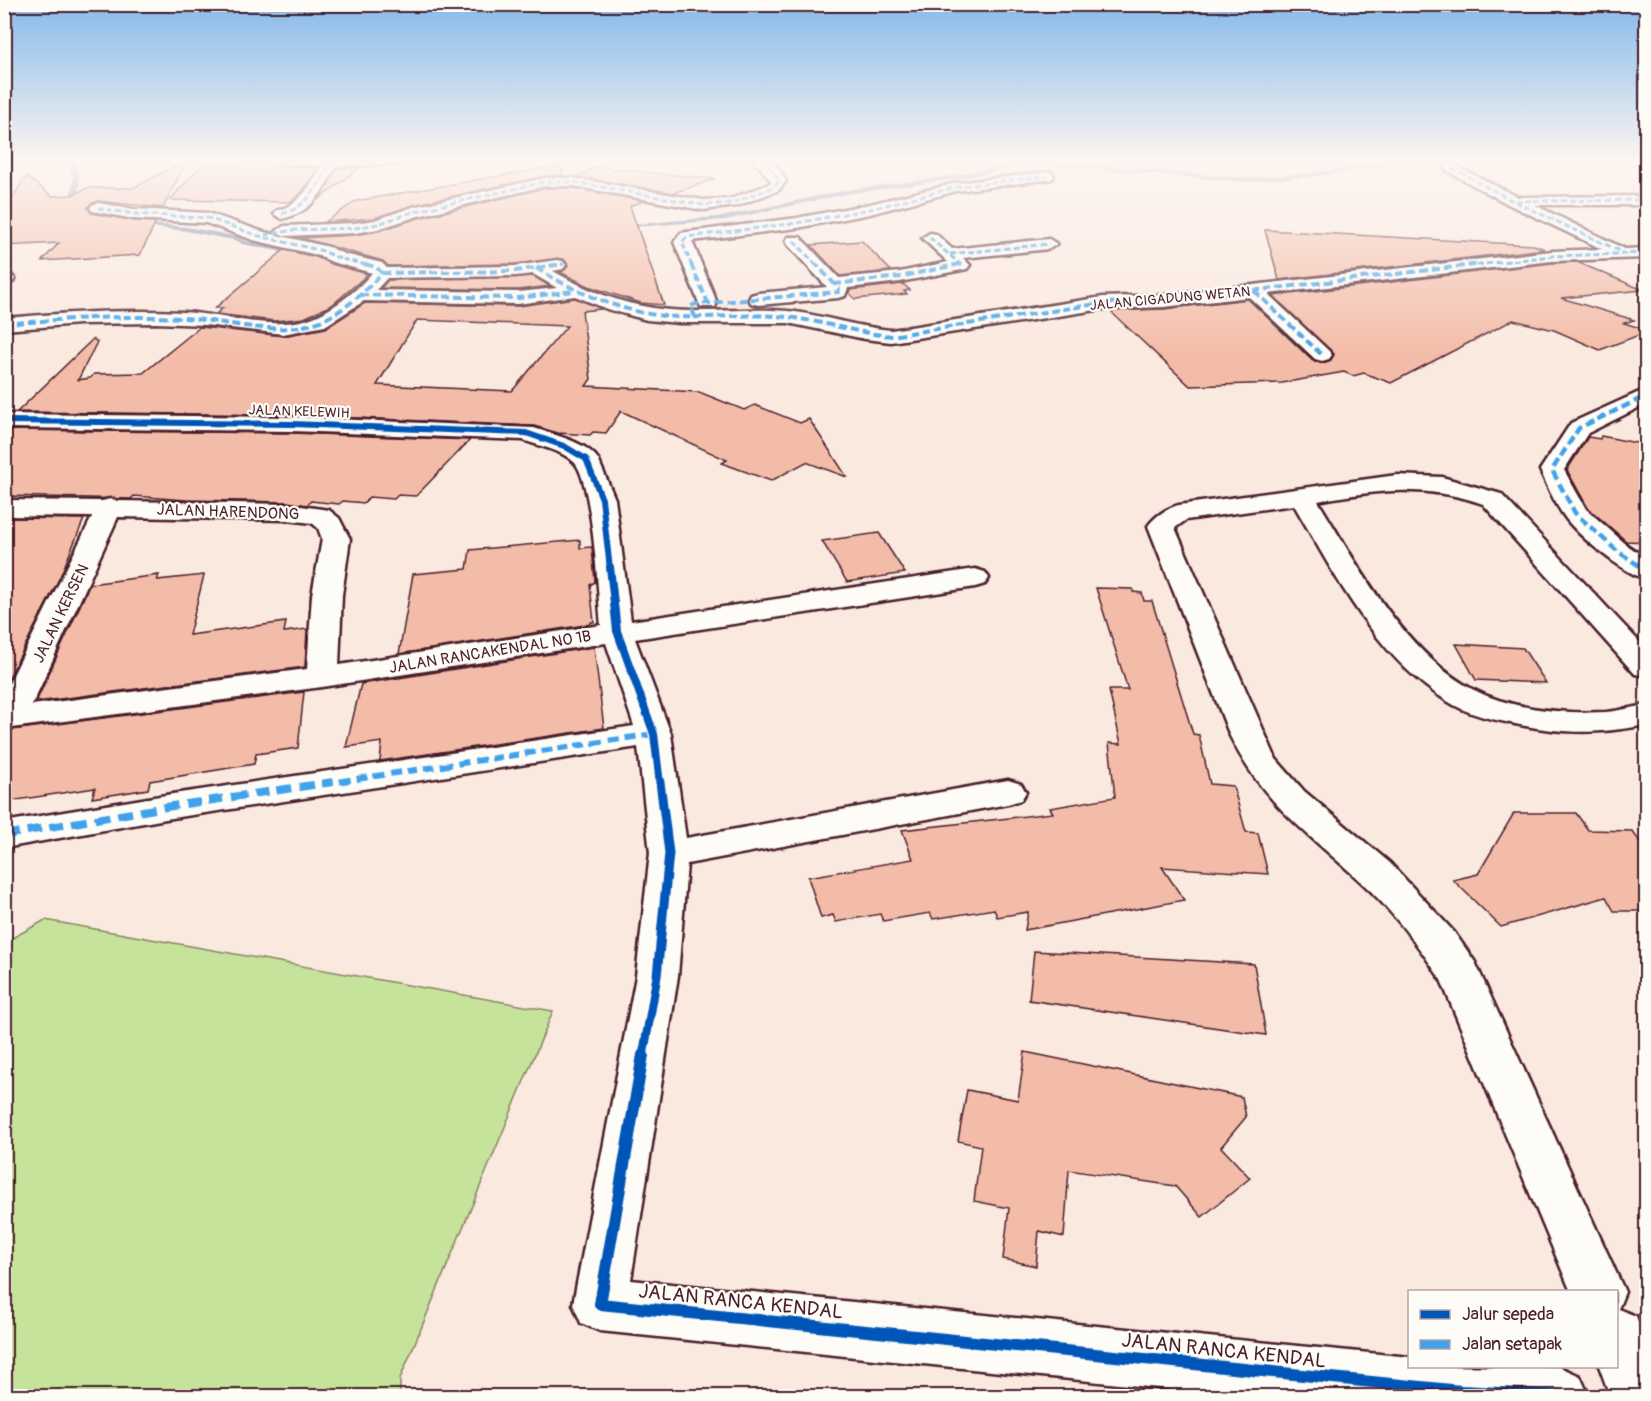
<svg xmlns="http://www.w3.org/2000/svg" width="1651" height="1401" viewBox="0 0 1651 1401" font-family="Pangolin,sans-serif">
	<rect width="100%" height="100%" fill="#fae9df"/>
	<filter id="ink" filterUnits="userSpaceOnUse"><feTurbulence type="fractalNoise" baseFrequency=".0167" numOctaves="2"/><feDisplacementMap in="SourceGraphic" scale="12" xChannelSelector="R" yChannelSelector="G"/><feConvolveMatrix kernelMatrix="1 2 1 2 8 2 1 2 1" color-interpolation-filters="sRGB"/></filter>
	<g filter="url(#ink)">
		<!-- green -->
		<path fill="#c6e39b" stroke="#888163" stroke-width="1.5" d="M45,920L553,1011L400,1379V1396H5V942Z"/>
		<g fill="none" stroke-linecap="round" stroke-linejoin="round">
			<!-- stream -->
			<g fill="#74819f" fill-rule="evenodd">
				<path d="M68,160H74C82,176 79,193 75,210L72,212L69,210L73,178Z"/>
				<path d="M1403,160H1415L1319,176L1245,182L1050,165L1018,167L956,179L847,194L725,220L620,228L617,226L725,216L847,190L956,175L1018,163L1050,161L1245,178L1319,172Z"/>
				<path d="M135,222L186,227L240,237L246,241L282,248L303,259L400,260L404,262L400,264L315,265L298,263L278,251L242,244L238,241L186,231L133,225Z"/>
			</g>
		</g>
		<!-- building -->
		<g fill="#f3bca8" stroke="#4a1f2b" stroke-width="1.5" fill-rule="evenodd">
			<path d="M187,160L163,208L98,201L88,207L92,213L134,221L156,222L140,255L42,261L59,243L4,246V212L26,176L52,196L73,195L87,188H133Z"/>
			<path d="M213,164H283L318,168L302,192L290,202L170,200L198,169Z"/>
			<path d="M562,167L563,176H545L413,205L374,218L325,222L356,201L545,168Z"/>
			<path d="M596,167L715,179L673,193L578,177Z"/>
			<path d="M337,168H359L318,200L328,186Z"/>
			<path d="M545,188H573L644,201L630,206L664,305L641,303L588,286L560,272L565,270L568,265L563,259L515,264L388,266L383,261L301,238L355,235L378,231L419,218Z"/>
			<path d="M1265,230L1534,245L1545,249L1279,280Z"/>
			<path d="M862,241L891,271L840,276L811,245Z"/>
			<path d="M284,250L316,257L331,264L368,274L332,305L304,318L275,321L216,314L223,308H215Z"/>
			<path d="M1577,262L1643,290L1561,298L1634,320L1624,323L1647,330V332L1600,350L1554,330L1513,320L1391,383L1364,373L1353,376L1344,372L1282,383L1190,386L1110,311L1164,309L1248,299L1313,361L1323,363L1331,360L1334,354L1273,296L1552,263Z"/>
			<path d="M533,276L550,286L518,290L381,288L388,280Z"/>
			<path d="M903,284L910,290L904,291L907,294L855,299L849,293L850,290Z"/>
			<path d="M575,298L602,309L582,311L591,379L586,386L699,392L744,410L755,405L800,423L809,419L847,477L806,462L771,481L722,463L727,460L621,411L606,433L593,432L590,435L558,433L534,426L292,415L17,412L93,339L97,342L78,380L90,378L94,374L143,373L200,327L283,336L326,328L365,303L518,306ZM417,320L567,326L512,391L377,385Z"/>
			<path d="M4,430L292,433L470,440L416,496L398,495L394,499L369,497L364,503L343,501L339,504L311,501L307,505L287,502L186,500L134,496L131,499L4,496Z"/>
			<path d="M1601,436L1647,445V542L1626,541L1588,508L1567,470L1588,437L1600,439Z"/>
			<path d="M6,518L84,519L60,577L4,687Z"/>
			<path d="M879,533L905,573L847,582L822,541Z"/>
			<path d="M580,540V548L592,547L595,582L590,585L594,622H591V624L399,654L413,574L467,569L470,550Z"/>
			<path d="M159,575L157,580L204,575L189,635L286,622L284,632L307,629L305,667L36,702L90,584Z"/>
			<path d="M1096,588L1133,589V592L1142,593L1144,601H1152L1193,734L1199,735L1210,784L1233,786L1246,832L1258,833L1268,874L1162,867L1184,900L1025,930L1028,912L997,917L994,909L933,919L930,913L883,921L880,914L836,922L833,915L821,918L808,877L913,859L902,830L1053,813L1050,808L1115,797L1109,743L1121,744L1109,690H1128Z"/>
			<path d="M1456,644L1523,648L1546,683L1476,680Z"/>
			<path d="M594,647L604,728L380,761L382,742L346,747L361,684Z"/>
			<path d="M304,692L298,748L256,754L254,764L150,781L148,789L92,798L95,788L4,802V731Z"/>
			<path d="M1514,813H1576L1588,830L1632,831L1647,851V911H1614L1606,897L1501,927L1453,880L1478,874Z"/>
			<path d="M1034,951L1254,964L1266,1035L1029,1000Z"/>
			<path d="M1025,1052L1242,1097L1246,1117L1221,1147L1250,1178L1202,1217L1175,1186L1069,1170L1064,1237L1039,1231L1036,1266L1003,1259L1009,1208L974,1201L981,1146L958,1141L967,1090L1018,1100Z"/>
		</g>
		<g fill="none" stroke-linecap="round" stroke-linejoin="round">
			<defs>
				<g id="minor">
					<path d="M280,160H410L403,164L336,166C321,193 314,211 282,219L274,214L276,211C301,204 310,186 322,166L287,164Z"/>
					<path d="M754,160H769L778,168L786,181L779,190L737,206L703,210L573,186H545L418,216L378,229L355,233L284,236L276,231L284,226L355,223L375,220L413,207L545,178H573L703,200L730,199L769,184L771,181Z"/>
					<path d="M1452,164L1518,197L1646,196V205H1535L1625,249L1646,248V258L1552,261L1268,294L1329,351L1332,355L1329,359L1322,361L1315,359L1249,297L1164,307L1103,309L891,342L865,339L788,323H679L647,320L607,309L575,296L518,304L364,301L325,326L283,334L205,325L156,323L79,324L4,330V318C64,313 123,309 183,312C222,314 267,330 305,320C330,313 355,292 372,273L332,262L317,255L253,240L206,223L134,219L92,211L90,208L92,205L98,203L134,209L208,213L264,232L329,247L344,254L382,263L387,268L515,266L557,260L563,261L566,265L563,269L553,271C598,297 645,312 696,311C727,311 757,308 788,311C823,315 856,327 891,330L1103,297L1164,295L1552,251L1602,249L1508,204L1447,171L1445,168L1447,165ZM533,274L557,288L518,292L376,290L387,278L515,276Z"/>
					<path d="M1047,172L1052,173L1054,176L1052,179L956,191L870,214L797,228L692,241L717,303L715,307H701L699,303L674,242L681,233L687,232L797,218L870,204L956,183Z"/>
					<path d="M930,233L936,234L952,249L1049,239L1057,244L1049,249L963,258L970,265L967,269L900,282L848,288L845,296L838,298L758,305L751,303L749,299L751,295L758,293L827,287L788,245L786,241L788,237H800L839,278L900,272L948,262L922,238Z"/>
					<path d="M4,272L10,273L15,279L10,285L4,286Z"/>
					<path d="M1646,389V404L1588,433L1564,470L1586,509L1627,545L1646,558V579C1623,573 1578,536 1564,516C1554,502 1547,485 1540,470L1571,423Z"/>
					<path d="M4,414L292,417L534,428C554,435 585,441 598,459L615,499L631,621L975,569L985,572L989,578L985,584L975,587L635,639L671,734L686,838L1008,780L1021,784L1026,792L1021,800L1008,804L687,864L678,976L631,1280L1410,1357V1366L1560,1367L1580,1376L1589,1396H1236L600,1331L581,1323L573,1304L636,976L650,853L638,747L166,819L4,848V822L166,795L634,726L606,643L322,687L4,729V693L92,517L4,516V500L102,501L110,499L118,501L287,504L329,510L339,518L350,539L342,595L339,665L601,625C598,595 593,481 574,462C561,450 539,446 523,440L292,431L4,428ZM118,517L287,520L312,523L318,528L322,539L312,595L307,669L32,705Z"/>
					<path d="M1397,475L1442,477L1501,494L1646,649V676L1635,674L1483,504C1424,484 1378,490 1318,501C1358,566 1403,651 1472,689C1510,709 1563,714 1606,712C1619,711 1633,707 1646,705V725C1600,734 1566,734 1520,725C1495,720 1468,715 1447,701C1376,657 1335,575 1294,505L1186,520L1175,528L1276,759L1304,791L1390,863L1454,932L1475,962L1625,1292L1618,1309L1636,1316L1646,1343V1396H1610L1599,1366H1616V1292H1571L1441,980C1419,946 1390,908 1360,881C1307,832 1263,804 1230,736L1148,526C1155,516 1167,508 1179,505Z"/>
				</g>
			</defs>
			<!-- minor casing -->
			<use href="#minor" stroke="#4a1f2b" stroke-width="5"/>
			<!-- minor -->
			<use href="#minor" fill="#fdfcf7" fill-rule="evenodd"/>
			<!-- quiet-far4 -->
			<g stroke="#40a2eb" stroke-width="3" stroke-dasharray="6 3" stroke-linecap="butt">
				<path d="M1452,168L1513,201L1622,252"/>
				<path d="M1516,201L1646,200"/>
				<path d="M98,208L134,214L208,218L259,236L323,251L338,258L371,266"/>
				<path d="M282,214C309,207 318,184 331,162"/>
				<path d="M265,235L295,230L355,228L378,224L413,212L545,182H573L703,205L732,203L774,187L779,181L773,171L761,160"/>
				<path d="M930,238L961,265L957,266"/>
				<path d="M794,241L817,266"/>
				<path d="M950,254L1049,244"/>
				<path d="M552,266L564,264"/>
				<path d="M692,266L682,242L687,237L797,223L870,209L956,187L1047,176"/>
				<path d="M1468,266L1552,256L1646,253"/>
			</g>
			<!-- quiet-far3 -->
			<g stroke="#40a2eb" stroke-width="4" stroke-dasharray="8 4" stroke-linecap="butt">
				<path d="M691,264L708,303"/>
				<path d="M536,268C581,295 629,316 682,317C717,318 752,313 787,317C822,321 856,333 891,336L1103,303L1164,301L1481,264"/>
				<path d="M382,273L515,271L562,264"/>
				<path d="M834,284L900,277L960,264"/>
				<path d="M1254,291L1322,355"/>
				<path d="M360,295L518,298L574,291"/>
				<path d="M695,317L691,306L696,304L838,292L839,289L816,264"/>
				<path d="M4,324C63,319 122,315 182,318C223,320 268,335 308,325C337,318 363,294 382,273L376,267L364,264"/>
				<path d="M1639,399L1646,396"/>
			</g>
			<!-- quiet-far2 -->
			<path stroke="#40a2eb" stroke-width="4.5" stroke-dasharray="9 4.5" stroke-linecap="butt" d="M1642,398L1579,428L1552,470L1575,513L1617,551L1644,569"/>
			<!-- quiet-far1 -->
			<g stroke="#40a2eb" stroke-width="6" stroke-dasharray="11 6" stroke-linecap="butt">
				<path d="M1642,567L1646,570"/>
				<path d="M323,784L654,734"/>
			</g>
			<!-- quiet -->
			<path stroke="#40a2eb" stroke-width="8" stroke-dasharray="15 8" stroke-linecap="butt" d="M4,835L166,807L333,782"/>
			<defs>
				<path id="cycleway-far3" d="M4,421L292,424L526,433L564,446L586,459L602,499L610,569"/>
				<path id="cycleway-far2" d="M610,567L617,631L654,734L660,784"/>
				<path id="cycleway-far1" d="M643,1056L657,976L669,853L660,782"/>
				<path id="cycleway" d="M643,1055L600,1304L1461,1391L1560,1396"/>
			</defs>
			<!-- cycleway-far3 casing -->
			<use href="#cycleway-far3" stroke="#fdfcf7" stroke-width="9"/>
			<!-- cycleway-far2 casing -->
			<use href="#cycleway-far2" stroke="#fdfcf7" stroke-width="11"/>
			<!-- cycleway-far1 casing -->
			<use href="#cycleway-far1" stroke="#fdfcf7" stroke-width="13"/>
			<!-- cycleway casing -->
			<use href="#cycleway" stroke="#fdfcf7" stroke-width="16"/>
			<!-- cycleway-far3 -->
			<use href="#cycleway-far3" stroke="#0057b8" stroke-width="6"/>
			<!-- cycleway-far2 -->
			<use href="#cycleway-far2" stroke="#0057b8" stroke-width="8"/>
			<!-- cycleway-far1 -->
			<use href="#cycleway-far1" stroke="#0057b8" stroke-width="9"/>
			<!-- cycleway -->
			<use href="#cycleway" stroke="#0057b8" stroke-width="12"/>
		</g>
	</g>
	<!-- sky -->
	<linearGradient id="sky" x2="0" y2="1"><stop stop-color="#85baea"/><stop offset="0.45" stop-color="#fdf5f1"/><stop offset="1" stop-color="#fdf5f1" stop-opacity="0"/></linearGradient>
	<rect width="1651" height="356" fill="url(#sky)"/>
	<g text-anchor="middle" stroke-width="4.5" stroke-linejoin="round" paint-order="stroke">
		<!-- far-street labels -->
		<g font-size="14" fill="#4a1f2b" stroke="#fdfcf7">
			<text transform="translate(1170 298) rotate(-5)" y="5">JALAN CIGADUNG WETAN</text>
			<text transform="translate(299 411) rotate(2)" y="5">JALAN KELEWIH</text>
		</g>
		<!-- street labels -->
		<g font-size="16" fill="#4a1f2b" stroke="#fdfcf7">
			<text transform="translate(228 511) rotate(2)" y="6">JALAN HARENDONG</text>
			<text transform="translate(60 613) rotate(-64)" y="6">JALAN KERSEN</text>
			<text transform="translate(490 651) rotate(-9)" y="6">JALAN RANCAKENDAL NO 1B</text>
		</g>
		<!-- near-street labels -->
		<g font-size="20" fill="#4a1f2b" stroke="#fdfcf7">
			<text transform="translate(741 1301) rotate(6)" y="7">JALAN RANCA KENDAL</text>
			<text transform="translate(1224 1350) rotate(6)" y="7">JALAN RANCA KENDAL</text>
		</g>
	</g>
	<!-- margin -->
	<rect width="1651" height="1401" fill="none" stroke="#fdfcf7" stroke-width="24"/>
	<rect x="12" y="12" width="1627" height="1377" fill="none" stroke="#4a1f2b" stroke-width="2" filter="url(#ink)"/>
	<!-- legend -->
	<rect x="1408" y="1290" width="210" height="78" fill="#fdfcf7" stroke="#b5a4a5" stroke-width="1.5"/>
	<rect x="1420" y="1310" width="30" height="9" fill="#0057b8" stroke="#b5a4a5" stroke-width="1.5"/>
	<text x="1462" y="1320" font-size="18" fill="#4a1f2b">Jalur sepeda</text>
	<rect x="1420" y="1340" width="30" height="9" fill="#40a2eb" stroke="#b5a4a5" stroke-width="1.5"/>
	<text x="1462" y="1350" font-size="18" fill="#4a1f2b">Jalan setapak</text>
</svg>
